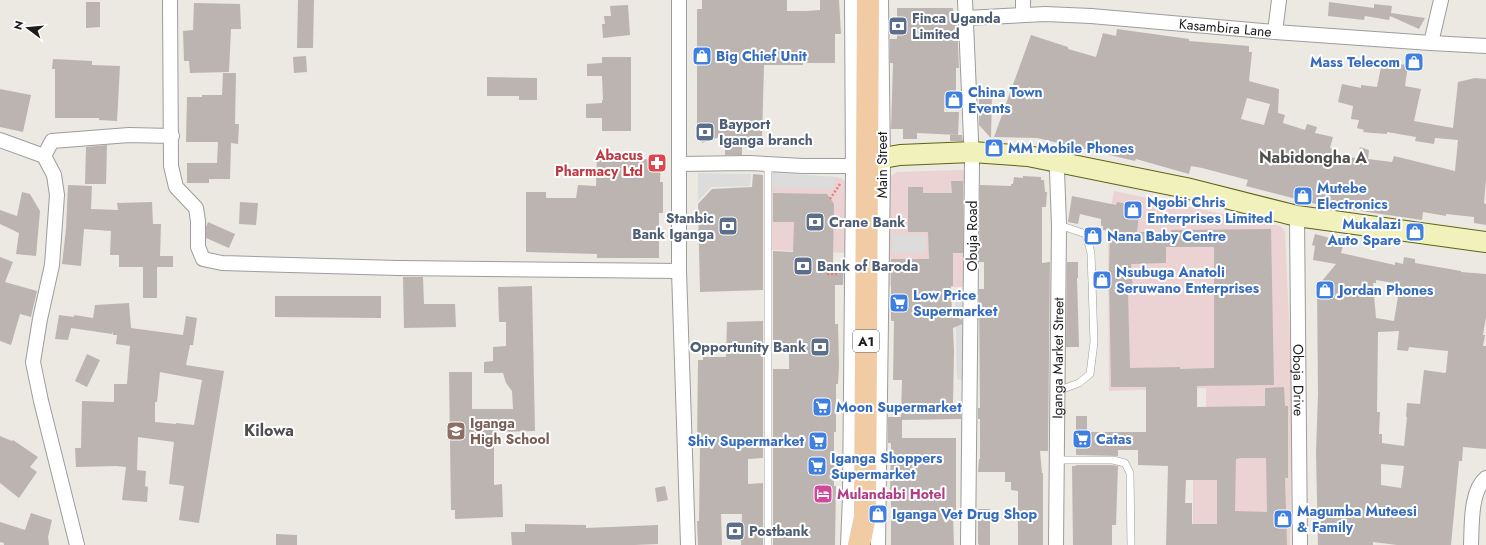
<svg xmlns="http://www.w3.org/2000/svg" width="1486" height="545" viewBox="0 0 1486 545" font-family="Jost,sans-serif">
	<rect width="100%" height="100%" fill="#ece8e2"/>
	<!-- commercial -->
	<g fill="#ebd3d3">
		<path d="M963,170L966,174L964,287L888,286V181L891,176L897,172Z"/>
		<path d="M772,173L836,177L843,179L847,184L849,253L772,250Z"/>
		<path d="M1114,191L1280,226L1285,231L1292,386L1290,545H1193V471L1206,424V388L1109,391L1108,231L1109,217Z"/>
	</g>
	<!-- parking -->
	<g fill="#dcdcdc">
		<path d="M698,173L751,174L750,186L711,187L698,201Z"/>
		<path d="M772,173L836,177L832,189L772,187Z"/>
		<path d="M892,235H926V252L892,253Z"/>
		<path d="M955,295H966L963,380L957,379Z"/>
	</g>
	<!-- building -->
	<g fill="#bcb4b0" fill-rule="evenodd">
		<path d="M298,0H314L313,48H297Z"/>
		<path d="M702,0H787V11H806L820,10V0H839L841,34H835V63H803V65H764L762,140L742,139V155H725V135L702,143L697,128V9H702Z"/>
		<path d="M86,2H100V27L86,28Z"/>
		<path d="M1329,2L1374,8V4L1392,6L1391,13L1425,18L1419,29L1390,16L1389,20L1365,16L1364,20L1328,16Z"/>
		<path d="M194,3L240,4L241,29H231L229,72L190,73L189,61H184L183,31L193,30Z"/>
		<path d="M628,5L630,35L603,38L602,24H605L604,16H611L610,6Z"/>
		<path d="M897,8H953V21H957L959,68H956V93H945L944,112H959L958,135L917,133V139H903V129H891L893,63H890V39H897Z"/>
		<path d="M1117,29L1189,39V41L1249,46V52H1252L1249,81L1279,89L1278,113L1285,115L1283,123L1305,130L1307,124L1317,127L1315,133L1333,137L1330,148L1338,150L1337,156L1357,158L1360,147L1369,150L1368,159L1392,162L1394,156L1455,171L1458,140L1435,138L1434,144L1415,141L1416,137L1387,132V134L1373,133L1363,132L1364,130L1357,128L1359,120L1351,119L1353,106L1338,102L1342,84L1361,88V85L1377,87L1382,62L1408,65L1405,86L1421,89L1414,121L1453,128L1458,82L1475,78L1486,79V179L1484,203L1486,204V225L1474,223V217L1446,214V216L1423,212L1422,220L1347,209L1316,202V204L1246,186L1248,180L1202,168L1191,166L1189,174L1136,159L1135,161L1037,138L994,137L1031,35L1068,47V49L1096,57L1103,33L1116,36ZM1247,98L1270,104L1264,125L1241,119Z"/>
		<path d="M306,56L307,72L294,73L293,57Z"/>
		<path d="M602,57H631V131H602V118H586V104L602,103V100H603L602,76H587V64L602,63Z"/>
		<path d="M53,59L92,61V65L120,66L117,121L99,120V118H55V69H52Z"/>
		<path d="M223,73H236L235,124H239L238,144L231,143L230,179H209V183H187V163H217L218,142H186L187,97H202V95H222Z"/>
		<path d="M487,77L537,78V100H519V96H487Z"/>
		<path d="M0,89L31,95L23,132L0,127Z"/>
		<path d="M979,92H992L991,138L979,125Z"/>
		<path d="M950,135H962L963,141H950Z"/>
		<path d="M107,145L106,184H85L86,147Z"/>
		<path d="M597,157L661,160L660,182H663V213H659V258H597V254L526,252V192H546V198H576L578,185L596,186Z"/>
		<path d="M753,174L763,175V290L700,292L698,204L712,189L752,187Z"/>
		<path d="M1023,176L1041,177V180H1044L1045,192H1047L1046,207H1042V263L1050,262L1048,451H1040L1042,473H1043V545H1018V491L1011,490V482H1005V472H978L979,459H980V419H978V408H980L979,289H984V262H979L980,185L1011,186V184H1013L1014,177L1023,178Z"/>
		<path d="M951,181H963V253H953V286H951L952,315L962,320V324L953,328L954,351L953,404H959L961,409V419L902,420V438H956V517H953L954,545H891V490H890L891,443H888V417H901L902,380H893L894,321H891V259H929L928,232H908V187H923V193H952Z"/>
		<path d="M68,185L92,186L91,209L118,210L117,203L152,202L153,224H161L160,256H173V267H157V298H143V267H119V255H110L111,231L84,229L81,266L62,264L66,229Z"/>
		<path d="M22,192L30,194L40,211L36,256L16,254L19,233L0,224V210L17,216Z"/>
		<path d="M773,193L827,194L834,204L833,262H844L843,285H835V324H838L839,366L838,384H836V432H834V486H836L835,545H773V369H789V348H773V251L793,252L794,222H773Z"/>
		<path d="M1072,196L1116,205L1117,202L1127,204L1125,213L1139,214L1137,232H1171V230L1271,229L1274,385L1197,386V407L1265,406V388L1284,387L1285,406H1288V478H1285L1287,545H1166L1168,466L1138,465V450H1118V456L1076,455V416H1087V432H1146V387H1111L1109,275L1110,231L1103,230V226H1101V219L1080,214L1078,224L1068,222ZM1166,247H1214V368L1180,369V367L1130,368L1128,292L1133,291L1131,264L1166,263ZM1241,458H1266L1267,512L1235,511L1236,459ZM1186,480H1217V524H1192V503H1185Z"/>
		<path d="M240,202L258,203L256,225L239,224Z"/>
		<path d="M208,222L235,234L229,248L206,238V227Z"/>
		<path d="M1315,234L1344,242L1341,253L1395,265V262L1403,264L1404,257L1415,259V263L1461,271V272L1486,274V317L1483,335H1485L1483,346H1486V449L1463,447L1462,461H1459L1451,545H1397L1373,542V545H1318L1316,453L1318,394L1317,287L1336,264L1313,260L1315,246L1312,245ZM1376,280L1400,284L1394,321L1376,318L1373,283H1376ZM1399,331L1397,350L1408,351L1409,347L1448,351L1446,372L1445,373L1424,370L1420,404L1407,403L1406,417H1407L1404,446L1382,443V434H1379L1380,412H1377L1378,332ZM1381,464L1404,466L1401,488L1381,485Z"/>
		<path d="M0,257L13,262L5,282L37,291L31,317L20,314L11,345L0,341Z"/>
		<path d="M1067,262H1078V278H1077L1079,347H1066Z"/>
		<path d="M403,277H423L424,304H455L456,327L404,328Z"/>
		<path d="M532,286L535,431L494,432V485L502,484L503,517L455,519V510H451L449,372H472V409H513L512,391L506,383L503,373H484V362L493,361V347L506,346V322H499L498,287Z"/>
		<path d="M275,296H381V318L275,317Z"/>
		<path d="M129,303L131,328L183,335L186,316L197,318L193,345H190L186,365L224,371L199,523L179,520L184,486L169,484L174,442L138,437L137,470L146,471L145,486L148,487L147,502L122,500L126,467L116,466L76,467L75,448H81L82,401L114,402V384H127L130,346L116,344L117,335H113V332L112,334L71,328L68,340L55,339L59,315L74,317V315L93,318L95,305ZM160,372L202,380L194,425L176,423V424L155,422V402H157Z"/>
		<path d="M763,321V458L748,459V484L763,483V545H741L742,514H721L722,545H698L697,521H699L700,448H697L698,360H703V357H726L727,322Z"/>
		<path d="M87,354L100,360L87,387L75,381Z"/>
		<path d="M0,436L12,441L13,440L38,457L30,467L37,472L19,498L0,483Z"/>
		<path d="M1076,465H1112L1118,466L1116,525H1112V545H1073L1072,466H1076Z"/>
		<path d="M665,486L668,500L657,502L655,488Z"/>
		<path d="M978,509H990V545H979L978,543Z"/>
		<path d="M31,513L52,520L48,537L49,545H4V543L0,542V522L25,530Z"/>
		<path d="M525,524L586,525V528L658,525V544L635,545H512L511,532H525Z"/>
		<path d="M276,534L297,535V545H276Z"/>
	</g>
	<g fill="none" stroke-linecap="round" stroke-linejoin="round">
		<defs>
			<g id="service">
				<path d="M1057,391L1079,383L1090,374L1094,342L1091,253L1086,234L1059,225"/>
				<path d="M1057,460H1113L1125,463L1130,473L1131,545"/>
				<path d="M768,545V165"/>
			</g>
			<g id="minor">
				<path d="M170,0L171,166L176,187L196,208L198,221V247L203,259L222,263L398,268L679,271"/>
				<path d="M679,0V271L688,545"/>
				<path d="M965,0L972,162L968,545"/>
				<path d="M1023,15V0"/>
				<path id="s1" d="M966,18L1045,14L1091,16L1275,32L1431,43L1486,46"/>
				<path d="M1275,32L1279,0"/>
				<path d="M1431,43L1441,0"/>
				<path d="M0,140L44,156L54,175L57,195L52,265L40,319L33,362L41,401L77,545"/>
				<path d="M44,156L52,141L129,135L172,136"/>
				<path d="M679,164L749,163L803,166H861"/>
				<path id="s2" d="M1297,216L1300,545"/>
				<path d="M848,545L850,497L853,175L852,0"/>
				<path d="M878,545L883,167L881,0"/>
				<path id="s3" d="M1056,545L1059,225L1057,171"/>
				<path d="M1471,545C1472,526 1470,491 1486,478"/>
			</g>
			<path id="secondary" d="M866,165L883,158L900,155L972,152L1028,156L1186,188L1297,216L1486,242"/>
			<path id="primary" d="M859,545L865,517L868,0"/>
		</defs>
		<!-- service casing -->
		<use href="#service" stroke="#9d9d9d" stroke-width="8"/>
		<!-- minor casing -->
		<use href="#minor" stroke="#9d9d9d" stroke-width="16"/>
		<!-- secondary casing -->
		<use href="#secondary" stroke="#5f6411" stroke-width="22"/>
		<!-- primary casing -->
		<use href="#primary" stroke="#825711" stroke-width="24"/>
		<!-- path -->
		<g stroke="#e97d76" stroke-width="2.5" stroke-dasharray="2 2" stroke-linecap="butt">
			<path d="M830,199L840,184"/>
			<path d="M827,274H839"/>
		</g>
		<!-- service -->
		<use href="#service" stroke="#fff" stroke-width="7"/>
		<!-- minor -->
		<use href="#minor" stroke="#fff" stroke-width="14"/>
		<!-- secondary -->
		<use href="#secondary" stroke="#f1f1bb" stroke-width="20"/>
		<!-- primary -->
		<use href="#primary" stroke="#f0cba3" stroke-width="22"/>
	</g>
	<!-- icons -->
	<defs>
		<symbol id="bank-square" viewBox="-11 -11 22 22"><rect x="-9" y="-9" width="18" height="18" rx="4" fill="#5c6f8a" stroke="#fff"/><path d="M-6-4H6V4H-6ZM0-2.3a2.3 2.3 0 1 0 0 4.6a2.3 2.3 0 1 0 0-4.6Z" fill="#fff"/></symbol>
		<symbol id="shop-square" viewBox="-11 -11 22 22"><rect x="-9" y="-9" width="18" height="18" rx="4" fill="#3f7fe0" stroke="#fff"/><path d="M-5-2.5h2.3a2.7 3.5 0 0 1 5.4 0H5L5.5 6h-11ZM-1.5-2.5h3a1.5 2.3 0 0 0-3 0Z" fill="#fff"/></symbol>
		<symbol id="pharmacy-square" viewBox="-11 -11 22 22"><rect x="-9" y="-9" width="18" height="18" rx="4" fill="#e0444e" stroke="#fff"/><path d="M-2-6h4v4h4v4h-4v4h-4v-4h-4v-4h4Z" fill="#fff"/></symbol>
		<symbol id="supermarket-square" viewBox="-11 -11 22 22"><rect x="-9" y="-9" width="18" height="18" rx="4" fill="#3f7fe0" stroke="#fff"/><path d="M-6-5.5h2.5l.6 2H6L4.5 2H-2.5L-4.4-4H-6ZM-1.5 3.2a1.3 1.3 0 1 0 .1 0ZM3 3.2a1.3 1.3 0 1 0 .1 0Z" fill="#fff"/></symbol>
		<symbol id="school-square" viewBox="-11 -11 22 22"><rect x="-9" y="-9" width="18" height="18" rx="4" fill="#8d6e63" stroke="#fff"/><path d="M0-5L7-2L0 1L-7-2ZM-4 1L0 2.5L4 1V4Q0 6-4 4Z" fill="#fff"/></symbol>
		<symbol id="hotel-square" viewBox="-11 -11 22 22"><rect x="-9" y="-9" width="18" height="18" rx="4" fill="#d1479c" stroke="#fff"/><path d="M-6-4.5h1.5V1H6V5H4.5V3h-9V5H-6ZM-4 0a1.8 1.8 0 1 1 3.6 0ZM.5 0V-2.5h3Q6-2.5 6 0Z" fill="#fff"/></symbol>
	</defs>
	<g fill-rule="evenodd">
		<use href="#bank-square" x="887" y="15" width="22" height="22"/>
		<use href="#shop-square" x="691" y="45" width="22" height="22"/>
		<use href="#shop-square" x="1403" y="51" width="22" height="22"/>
		<use href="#shop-square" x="943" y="89" width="22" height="22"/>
		<use href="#bank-square" x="694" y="121" width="22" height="22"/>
		<use href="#shop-square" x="983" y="137" width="22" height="22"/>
		<use href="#pharmacy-square" x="646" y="152" width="22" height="22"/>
		<use href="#shop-square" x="1292" y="185" width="22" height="22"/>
		<use href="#shop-square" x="1122" y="199" width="22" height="22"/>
		<use href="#bank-square" x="804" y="211" width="22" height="22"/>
		<use href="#bank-square" x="717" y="215" width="22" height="22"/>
		<use href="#shop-square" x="1404" y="221" width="22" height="22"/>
		<use href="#shop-square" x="1082" y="225" width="22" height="22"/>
		<use href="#bank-square" x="792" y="255" width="22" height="22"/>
		<use href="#shop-square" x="1091" y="269" width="22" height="22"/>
		<use href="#shop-square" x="1314" y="279" width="22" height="22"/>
		<use href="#supermarket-square" x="888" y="292" width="22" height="22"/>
		<use href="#bank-square" x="809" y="336" width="22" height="22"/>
		<use href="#supermarket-square" x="811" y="396" width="22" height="22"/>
		<use href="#school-square" x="445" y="420" width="22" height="22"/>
		<use href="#supermarket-square" x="1071" y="428" width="22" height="22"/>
		<use href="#supermarket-square" x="807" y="430" width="22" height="22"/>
		<use href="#supermarket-square" x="806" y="455" width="22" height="22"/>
		<use href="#hotel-square" x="812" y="483" width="22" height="22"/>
		<use href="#shop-square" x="867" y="503" width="22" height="22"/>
		<use href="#shop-square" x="1272" y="508" width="22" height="22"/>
		<use href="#bank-square" x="724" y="520" width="22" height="22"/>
	</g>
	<g text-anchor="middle" stroke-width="4" stroke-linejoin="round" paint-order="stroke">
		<!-- shield labels -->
		<rect fill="#fff" stroke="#606060" stroke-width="1" x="853" y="330" width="26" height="22" rx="3"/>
		<g font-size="13" font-weight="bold" fill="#1c1c1c">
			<text x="866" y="346">A1</text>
		</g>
		<!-- service labels -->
		<g font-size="14" font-weight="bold" fill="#4e5e75" stroke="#fff" text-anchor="start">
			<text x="912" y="23">Finca Uganda<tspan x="912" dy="16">Limited</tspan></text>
			<text x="719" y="129">Bayport<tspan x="719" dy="16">Iganga branch</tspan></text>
			<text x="714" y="223" text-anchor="end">Stanbic<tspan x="714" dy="16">Bank Iganga</tspan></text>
			<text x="829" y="227">Crane Bank</text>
			<text x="817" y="271">Bank of Baroda</text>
			<text x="806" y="352" text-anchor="end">Opportunity Bank</text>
			<text x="749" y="536">Postbank</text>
		</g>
		<!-- street labels -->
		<g font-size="14" fill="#1c1c1c" stroke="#fff">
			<text dy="5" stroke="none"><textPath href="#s1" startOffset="260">Kasambira Lane</textPath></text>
			<text transform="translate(882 165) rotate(-90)" y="5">Main Street</text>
			<text transform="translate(972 236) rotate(-90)" y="5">Obuja Road</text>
			<text dy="5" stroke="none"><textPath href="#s3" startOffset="187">Iganga Market Street</textPath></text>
			<text dy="5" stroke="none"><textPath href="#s2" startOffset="164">Oboja Drive</textPath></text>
		</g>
		<!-- shop labels -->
		<g font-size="14" font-weight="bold" fill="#366cbe" stroke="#fff" text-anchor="start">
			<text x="716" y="61">Big Chief Unit</text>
			<text x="1400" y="67" text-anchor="end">Mass Telecom</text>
			<text x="968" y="97">China Town<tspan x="968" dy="16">Events</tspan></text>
			<text x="1008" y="153">MM Mobile Phones</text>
			<text x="1317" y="193">Mutebe<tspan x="1317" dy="16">Electronics</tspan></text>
			<text x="1147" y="207">Ngobi Chris<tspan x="1147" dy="16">Enterprises Limited</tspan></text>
			<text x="1401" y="229" text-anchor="end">Mukalazi<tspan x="1401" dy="16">Auto Spare</tspan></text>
			<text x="1107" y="241">Nana Baby Centre</text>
			<text x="1116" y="277">Nsubuga Anatoli<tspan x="1116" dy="16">Seruwano Enterprises</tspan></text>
			<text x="1339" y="295">Jordan Phones</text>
			<text x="913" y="300">Low Price<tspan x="913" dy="16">Supermarket</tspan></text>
			<text x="836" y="412">Moon Supermarket</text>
			<text x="1096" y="444">Catas</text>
			<text x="804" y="446" text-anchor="end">Shiv Supermarket</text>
			<text x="831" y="463">Iganga Shoppers<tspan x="831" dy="16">Supermarket</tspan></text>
			<text x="1297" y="516">Magumba Muteesi<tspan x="1297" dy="16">&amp; Family</tspan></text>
			<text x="892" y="519">Iganga Vet Drug Shop</text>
		</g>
		<!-- health labels -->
		<g font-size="14" font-weight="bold" fill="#be3a42" stroke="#fff" text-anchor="end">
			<text x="643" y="160">Abacus<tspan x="643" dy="16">Pharmacy Ltd</tspan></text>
		</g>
		<!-- education labels -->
		<g font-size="14" font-weight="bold" fill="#785e54" stroke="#fff" text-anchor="start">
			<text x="470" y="428">Iganga<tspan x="470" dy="16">High School</tspan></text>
		</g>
		<!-- hotel labels -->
		<g font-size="14" font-weight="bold" fill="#b23c85" stroke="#fff" text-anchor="start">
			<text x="837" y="499">Mulandabi Hotel</text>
		</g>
		<!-- quarter labels -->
		<g font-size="16" font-weight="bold" fill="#4f4f4f" stroke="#fff">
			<text x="1313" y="163">Nabidongha A</text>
			<text x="269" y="436">Kilowa</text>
		</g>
	</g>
	<!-- north arrow -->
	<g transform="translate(28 28) rotate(286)" stroke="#ffffff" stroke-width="3" paint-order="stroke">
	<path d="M0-3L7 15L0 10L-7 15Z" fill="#1c1c1c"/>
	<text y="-6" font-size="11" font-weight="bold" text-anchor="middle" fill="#1c1c1c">N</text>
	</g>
</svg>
